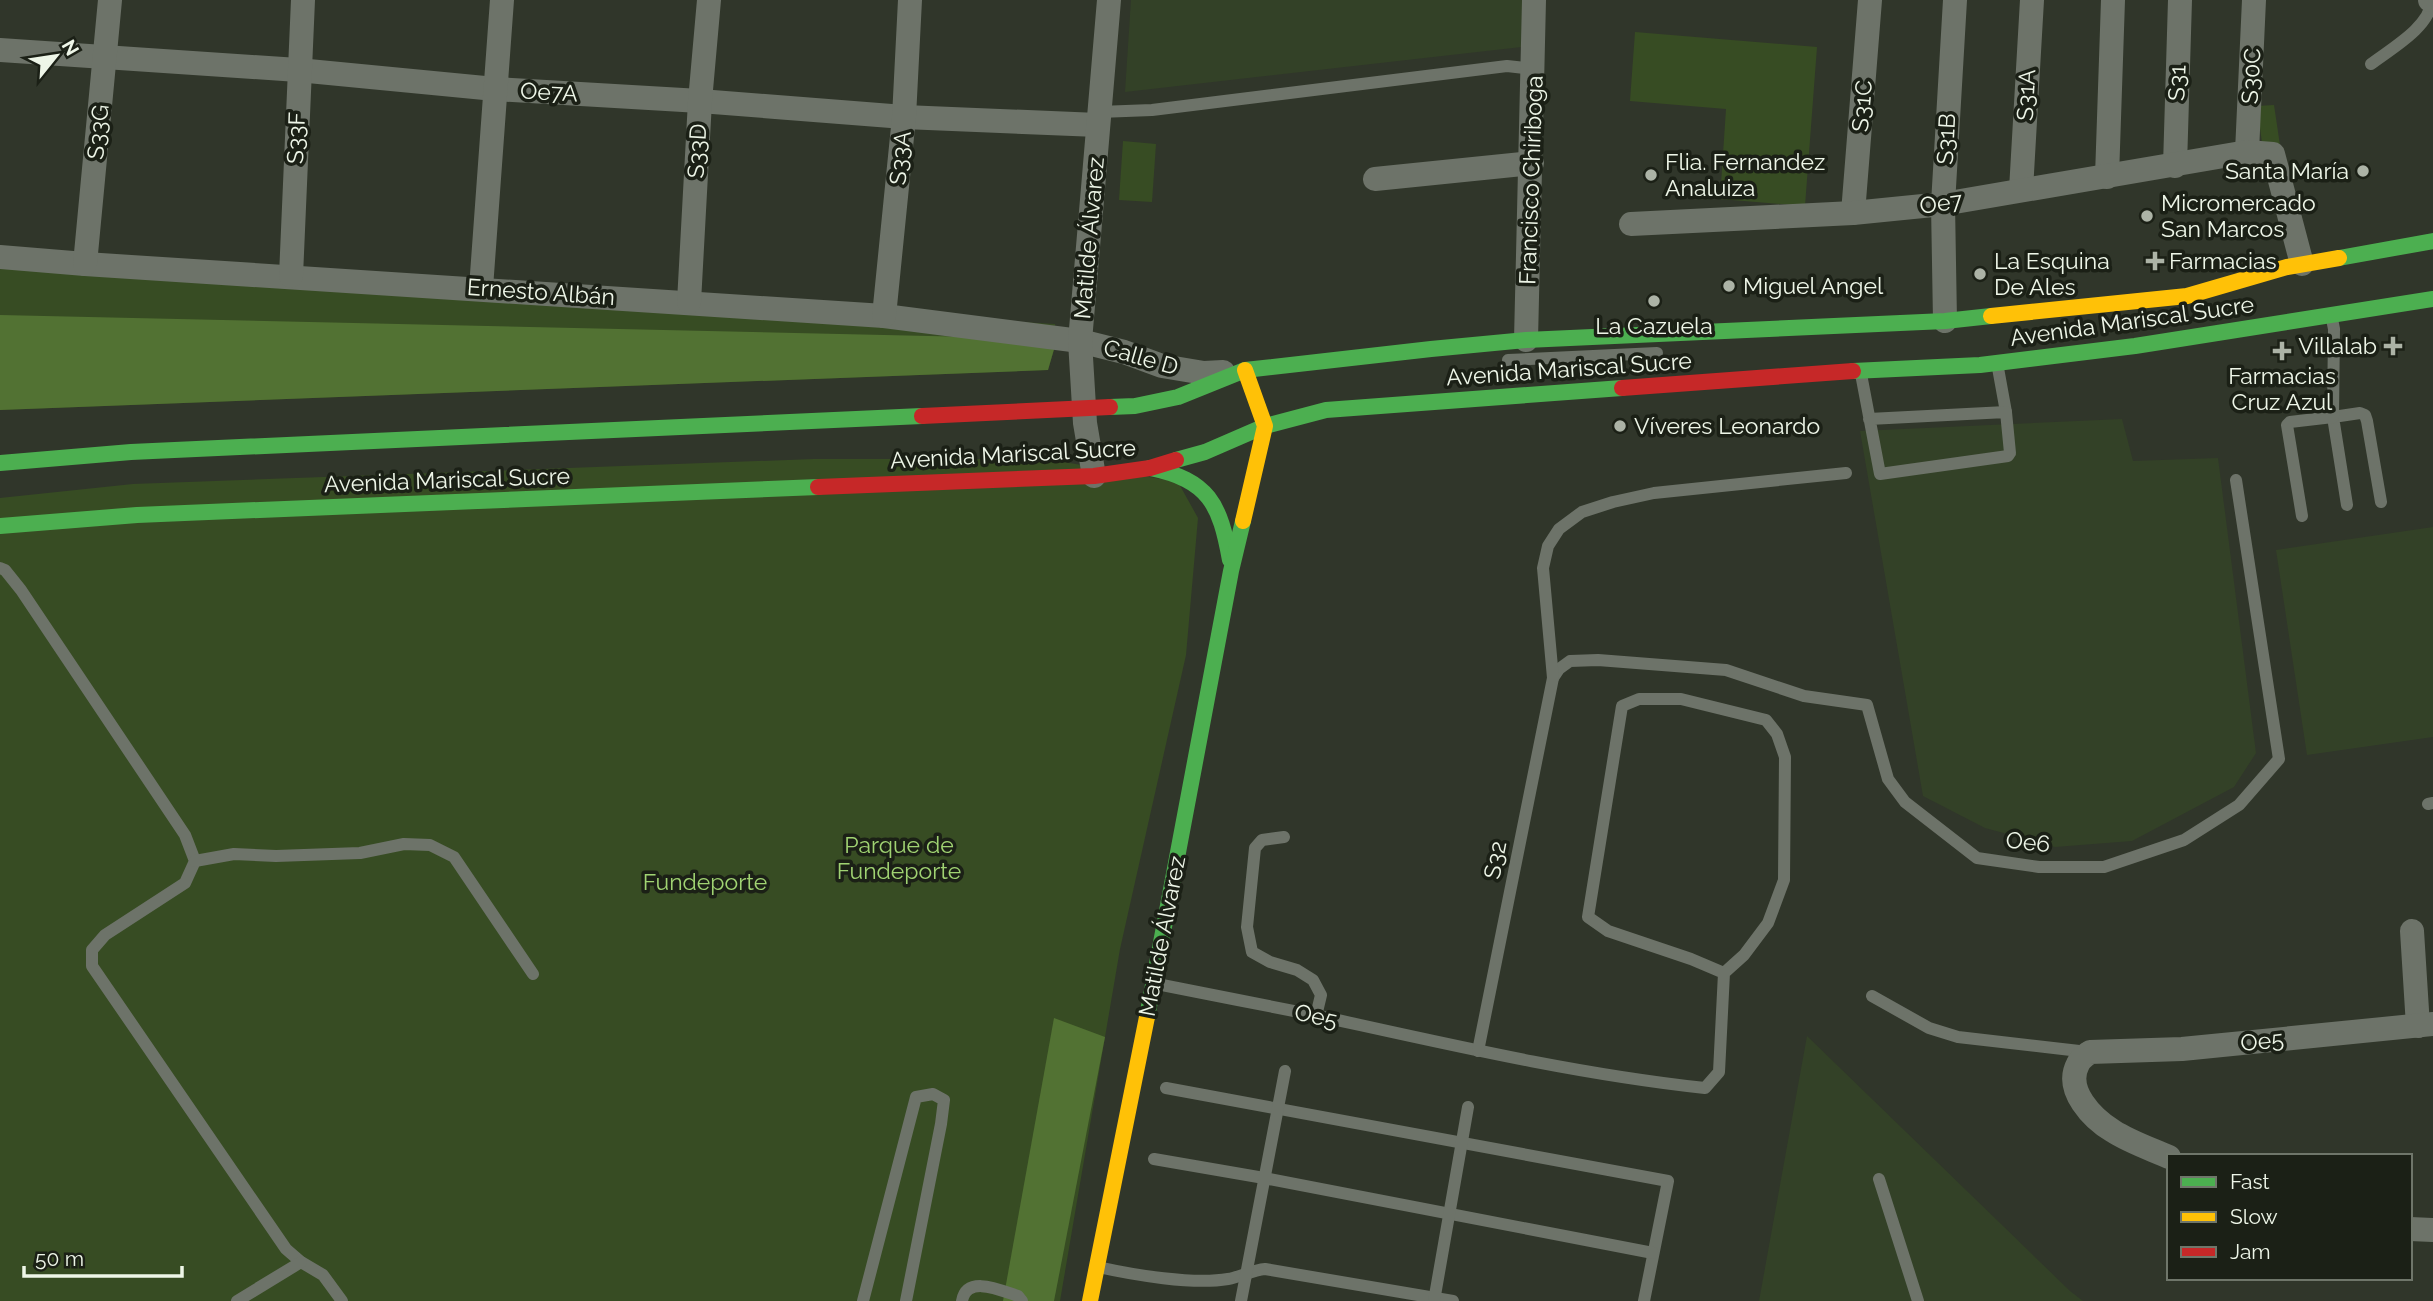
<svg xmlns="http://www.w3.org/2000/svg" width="2433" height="1301" viewBox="0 0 2433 1301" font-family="Raleway,sans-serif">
	<rect width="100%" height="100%" fill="#30362a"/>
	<!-- built -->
	<g fill="#334127">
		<path d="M1131,0H1531L1530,46L1125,92Z"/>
		<path d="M2122,419L2133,461L2218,458L2256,753L2234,787L2132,841L2055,847L1985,828L1923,796L1860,431Z"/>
		<path d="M2433,527V737L2307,755L2276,550Z"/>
		<path d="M1807,1036L2070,1291L2083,1301H1759Z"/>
	</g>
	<!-- green -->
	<g fill="#374c23">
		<path d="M1635,32L1817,47L1805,206L1720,199L1726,109L1630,101Z"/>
		<path d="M2274,105L2281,152L2263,150L2257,106Z"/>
		<path d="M1123,141L1156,144L1152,202L1119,200Z"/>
		<path d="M0,262L1055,324L1057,339L1048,370L0,410Z"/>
		<path d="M814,459H1047L1178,482L1198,518L1186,655L1120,949L1060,1301H0V498L133,484Z"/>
	</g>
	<!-- forest -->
	<g fill="#527233">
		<path d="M0,315L1057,339L1048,370L0,410Z"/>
		<path d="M1054,1018L1105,1037L1054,1301H1003Z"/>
	</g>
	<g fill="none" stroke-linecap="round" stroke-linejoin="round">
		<!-- lane -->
		<g stroke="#6d7369" stroke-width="12">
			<path d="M2371,64C2392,48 2430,27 2432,0"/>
			<path d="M1099,112L1152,110L1507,66L1534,69"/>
			<path d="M1508,360L1657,353"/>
			<path d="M1998,368L2006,412"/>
			<path d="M1861,374L1880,474L2008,456L2010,453L2006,412L1869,419"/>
			<path d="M2347,505L2333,417L2360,413L2365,415L2367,421L2381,502"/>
			<path d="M2302,516L2287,425L2290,422L2333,417L2334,329L2332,319"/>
			<path d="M0,568L5,570L21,590L185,835L195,861L185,883L105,935L92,950V966L286,1249L301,1262L323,1275L342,1301"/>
			<path d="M1553,678L1559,669L1570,661L1598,660L1726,670L1804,696L1867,705L1888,779L1905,802L1977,858L2039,867H2104L2184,840L2239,805L2279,759L2236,480"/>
			<path d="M2428,804L2433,803"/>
			<path d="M1284,837L1262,840L1255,848L1247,927L1252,952L1270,962L1297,970L1313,980L1321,995L1316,1016"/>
			<path d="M195,861L234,854L276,856L360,853L404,844L430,845L454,857L533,974"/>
			<path d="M1157,984C1211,995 1265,1005 1319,1016C1447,1044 1575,1074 1705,1088L1719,1072L1724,973L1744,955L1768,923L1784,880L1785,757L1777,734L1766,720L1681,699H1639L1622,706L1588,917L1608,931L1691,959L1724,973"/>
			<path d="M1872,996L1929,1028L1958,1037L2088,1052"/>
			<path d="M1478,1051L1553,678L1543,568L1548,546L1559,529L1582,512L1613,502L1654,493L1846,473"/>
			<path d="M1166,1088L1668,1181L1644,1301"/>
			<path d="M1154,1159L1264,1178L1653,1253"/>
			<path d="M1879,1179L1918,1301"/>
			<path d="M1098,1267C1134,1275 1193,1285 1228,1279C1241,1277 1252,1270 1265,1269L1453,1301"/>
			<path d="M237,1301L301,1262"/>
			<path d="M863,1301L916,1097L933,1094L944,1100L941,1124L906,1301"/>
			<path d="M962,1301C967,1274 1002,1291 1018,1296L1022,1301"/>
			<path d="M1241,1301L1285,1071"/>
			<path d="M1434,1301L1468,1107"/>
		</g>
		<!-- street -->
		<g stroke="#6d7369" stroke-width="24">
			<path d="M2430,0H2433"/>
			<path d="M0,50L298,70L495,89L700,101L904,117L1098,125"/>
			<path d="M2247,152L2254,0"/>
			<path d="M2175,166L2180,0"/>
			<path d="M2107,177L2113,0"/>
			<path d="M1375,179L1532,163"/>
			<path d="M2021,190L2032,0"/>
			<path d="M1853,213L1870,0"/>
			<path d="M1631,224L1853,213L1943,204L2247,152L2273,154L2302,264"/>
			<path d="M0,257L85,264L884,316L1080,341L1124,352L1162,366L1204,373L1223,372"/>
			<path d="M85,264L110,0"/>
			<path d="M291,276L303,0"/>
			<path d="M481,288L502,0"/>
			<path d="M689,302L700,101L709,0"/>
			<path d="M884,316L904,117L910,0"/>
			<path d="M1945,321L1943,204L1955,0"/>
			<path d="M1526,340L1534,0"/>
			<path d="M1094,476L1085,423L1080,341L1109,0"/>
			<path d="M2412,931L2418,1026"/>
			<path d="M2169,1157C2151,1149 2130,1142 2113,1131C2093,1119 2064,1090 2078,1064C2080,1059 2086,1055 2090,1052L2182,1049L2433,1024"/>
			<path d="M2410,1229L2433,1230"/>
		</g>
		<!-- fast -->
		<g stroke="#4caf50" stroke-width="16">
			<path d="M2339,258L2433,241"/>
			<path d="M1853,371L1980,365L2135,346L2433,299"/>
			<path d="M1110,407L1135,406L1178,397L1245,370L1431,349L1526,340L1945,321L1991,316"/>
			<path d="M1176,460L1205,452L1265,426L1326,410L1622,388"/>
			<path d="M0,463L131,452L922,416"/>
			<path d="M1150,468C1209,480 1220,504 1230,560"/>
			<path d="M0,526L137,515L818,487"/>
			<path d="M1147,1017L1231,571L1243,521"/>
		</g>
		<!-- slow -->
		<g stroke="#ffc107" stroke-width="16">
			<path d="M1991,316L2187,296L2287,267L2339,258"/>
			<path d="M1243,521L1265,426L1245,370"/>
			<path d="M1090,1301L1147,1017"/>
		</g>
		<!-- jam -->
		<g stroke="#c62828" stroke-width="16">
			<path d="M1622,388L1853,371"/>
			<path d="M922,416L1110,407"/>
			<path d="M818,487L1094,476L1150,468L1176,460"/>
		</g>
	</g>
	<!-- markers -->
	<g fill="#acb3a6" stroke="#1b2016" stroke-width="2.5">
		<circle cx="2363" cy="171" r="7"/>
		<circle cx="1651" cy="175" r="7"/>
		<circle cx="2147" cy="216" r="7"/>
		<path d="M2151.5 250.5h7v7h7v7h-7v7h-7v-7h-7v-7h7z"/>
		<circle cx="1980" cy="274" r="7"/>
		<circle cx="1729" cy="286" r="7"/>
		<circle cx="1654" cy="301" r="7"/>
		<path d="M2389.5 335.5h7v7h7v7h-7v7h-7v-7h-7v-7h7z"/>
		<path d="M2278.5 340.5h7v7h7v7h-7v7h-7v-7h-7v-7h7z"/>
		<circle cx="1620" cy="426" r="7"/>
	</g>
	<g text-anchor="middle" stroke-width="7" stroke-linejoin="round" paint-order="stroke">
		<!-- street labels -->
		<g font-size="23" fill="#eef6e8" stroke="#1b2016">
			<text transform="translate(2251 76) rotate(-87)" y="8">S30C</text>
			<text transform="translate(2177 83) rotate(-88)" y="8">S31</text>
			<text transform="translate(549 92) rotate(3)" y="8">Oe7A</text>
			<text transform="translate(2026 95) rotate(-87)" y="8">S31A</text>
			<text transform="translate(1862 106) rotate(-85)" y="8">S31C</text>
			<text transform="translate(98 132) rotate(-84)" y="8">S33G</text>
			<text transform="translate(296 138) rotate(-88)" y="8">S33F</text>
			<text transform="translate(1946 139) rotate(-87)" y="8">S31B</text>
			<text transform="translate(697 151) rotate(-87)" y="8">S33D</text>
			<text transform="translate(900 158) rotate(-84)" y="8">S33A</text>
			<text transform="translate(1531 180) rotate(-88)" y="8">Francisco Chiriboga</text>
			<text transform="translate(1941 203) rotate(-8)" y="8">Oe7</text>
			<text transform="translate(1089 238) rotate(-85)" y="8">Matilde Álvarez</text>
			<text transform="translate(541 292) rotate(4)" y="8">Ernesto Albán</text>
			<text transform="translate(2132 321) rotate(-8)" y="8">Avenida Mariscal Sucre</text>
			<text transform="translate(1141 357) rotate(16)" y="8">Calle D</text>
			<text transform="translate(1569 369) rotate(-4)" y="8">Avenida Mariscal Sucre</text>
			<text transform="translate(1013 454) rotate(-3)" y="8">Avenida Mariscal Sucre</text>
			<text transform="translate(447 480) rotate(-2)" y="8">Avenida Mariscal Sucre</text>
			<text transform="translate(2028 842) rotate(6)" y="8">Oe6</text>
			<text transform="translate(1495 860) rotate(-79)" y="8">S32</text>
			<text transform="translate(1162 936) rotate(-79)" y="8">Matilde Álvarez</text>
			<text transform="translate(1316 1016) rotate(12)" y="8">Oe5</text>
			<text transform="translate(2262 1041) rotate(-6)" y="8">Oe5</text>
		</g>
		<!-- poi labels -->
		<g font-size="23" fill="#eef6e8" stroke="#1b2016" text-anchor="start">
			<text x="1665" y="170">Flia. Fernandez<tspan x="1665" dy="26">Analuiza</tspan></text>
			<text x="2349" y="179" text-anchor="end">Santa María</text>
			<text x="2161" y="211">Micromercado<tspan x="2161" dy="26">San Marcos</tspan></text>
			<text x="1994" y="269">La Esquina<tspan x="1994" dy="26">De Ales</tspan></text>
			<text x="2169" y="269">Farmacias</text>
			<text x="1743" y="294">Miguel Angel</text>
			<text x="1654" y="334" text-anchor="middle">La Cazuela</text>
			<text x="2377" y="354" text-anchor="end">Villalab</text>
			<text x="2282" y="384" text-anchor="middle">Farmacias<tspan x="2282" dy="26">Cruz Azul</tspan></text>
			<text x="1634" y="434">Víveres Leonardo</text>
		</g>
		<!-- park labels -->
		<g font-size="23" fill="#a0d372" stroke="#1b2016">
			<text x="899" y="853">Parque de<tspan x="899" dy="26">Fundeporte</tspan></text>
			<text x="705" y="890">Fundeporte</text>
		</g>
	</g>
	<!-- legend -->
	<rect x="2167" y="1154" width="245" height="126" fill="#1b2016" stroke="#6f766a" stroke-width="2"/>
	<rect x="2181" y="1177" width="35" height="10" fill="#4caf50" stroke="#6f766a" stroke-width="2"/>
	<text x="2230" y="1189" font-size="21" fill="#eef6e8">Fast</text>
	<rect x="2181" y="1212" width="35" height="10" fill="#ffc107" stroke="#6f766a" stroke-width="2"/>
	<text x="2230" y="1224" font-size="21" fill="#eef6e8">Slow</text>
	<rect x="2181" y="1247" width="35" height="10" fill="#c62828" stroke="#6f766a" stroke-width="2"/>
	<text x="2230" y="1259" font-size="21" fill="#eef6e8">Jam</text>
	<!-- north arrow -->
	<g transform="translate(56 56) rotate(60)" stroke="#1b2016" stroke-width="5" paint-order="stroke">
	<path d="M0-5L12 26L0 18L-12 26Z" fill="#eef6e8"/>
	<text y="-10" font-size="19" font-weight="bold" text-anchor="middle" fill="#eef6e8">N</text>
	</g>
	<!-- scale -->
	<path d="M24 1266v10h158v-10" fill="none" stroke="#eef6e8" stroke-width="3.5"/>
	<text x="35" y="1266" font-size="21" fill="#eef6e8" stroke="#1b2016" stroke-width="5" paint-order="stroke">50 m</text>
</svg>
